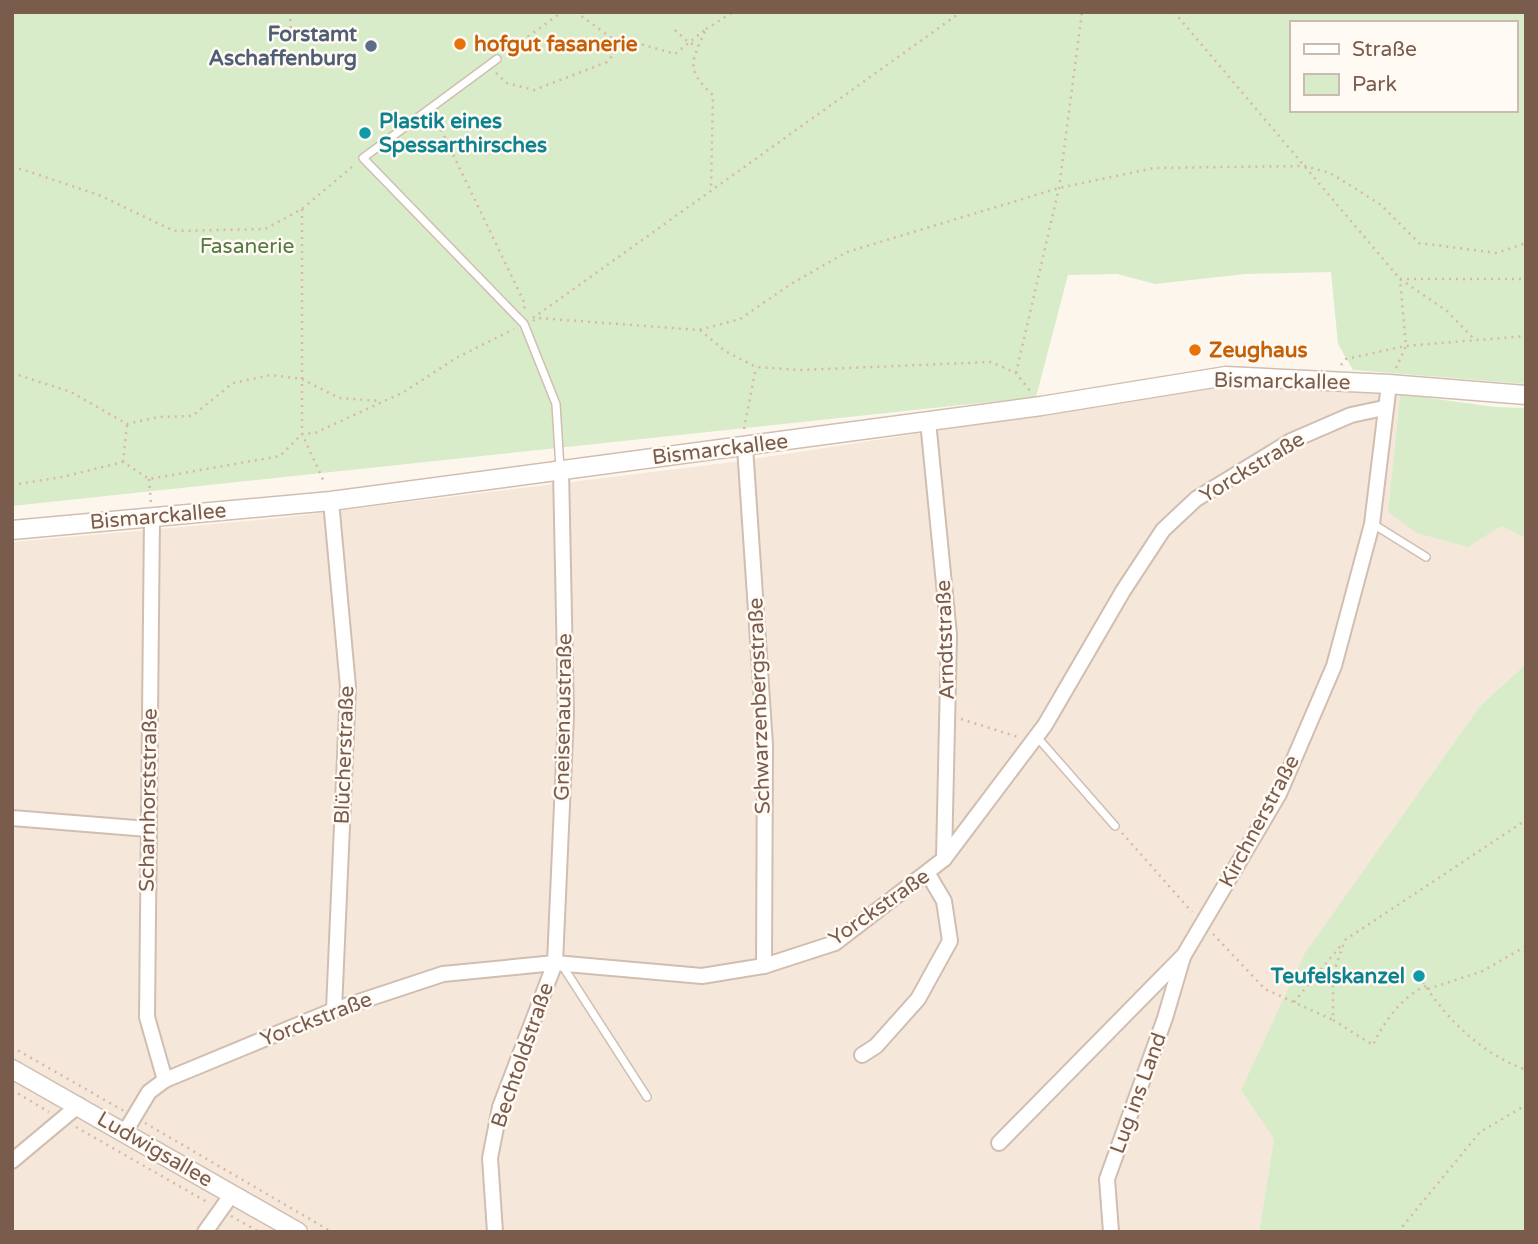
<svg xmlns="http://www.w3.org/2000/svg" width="1538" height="1244" viewBox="0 0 1538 1244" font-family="'Varela Round',sans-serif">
	<rect width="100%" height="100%" fill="#fdf6ec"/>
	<!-- residential -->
	<g fill="#f5e8da">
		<path d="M1227,386L1400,394L1388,512L1501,526L1526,538V664L1481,705L1274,1139L1259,1232H315L12,1059V542L280,518L733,462Z"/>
		<path d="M12,1077L282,1232H12Z"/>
	</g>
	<!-- green -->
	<g fill="#d8ecc9" fill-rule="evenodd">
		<path d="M12,12H1526V384L1353,370L1338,344L1331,272L1245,274L1155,284L1117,274L1068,275L1036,397L12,506ZM1291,23H1515V110H1291Z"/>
		<path d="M1400,394L1495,407L1526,408V538L1501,526L1468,547L1417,533L1388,512Z"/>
		<path d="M1526,664V1232H1259L1274,1139L1241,1090L1305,953L1481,705Z"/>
	</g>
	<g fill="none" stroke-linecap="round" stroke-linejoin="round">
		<defs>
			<g id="service">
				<path d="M497,59L363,158L524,324L556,404L560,469"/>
				<path d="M1373,524L1426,557"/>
				<path d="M1037,737L1115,826"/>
				<path d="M562,965L647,1097"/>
			</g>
			<g id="minor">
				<path d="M928,421L949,635L944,859"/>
				<path d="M745,447L765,745L764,966"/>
				<path d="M331,501L348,687L334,1010"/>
				<path d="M152,517L147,1017L165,1080"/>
				<path d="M12,818L148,829"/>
				<path d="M862,1055L876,1046L918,999L950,941L944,901L928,874"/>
				<path d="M125,1132L149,1092L165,1080L334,1010L443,974L555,963L702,976L764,966L835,943L944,859L1045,725L1123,591L1163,530L1196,499L1291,441L1351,415L1384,408"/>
				<path d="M999,1143L1184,955L1279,794L1334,666L1372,524L1389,384"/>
				<path d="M12,1161L79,1105"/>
				<path d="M205,1232L232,1194"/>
				<path d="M495,1232L490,1158L500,1107L555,963L566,715L561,470"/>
				<path d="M1111,1232L1107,1179L1165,1018L1183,957"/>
			</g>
			<g id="tertiary">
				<path d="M12,530L331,501L1041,406L1226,376L1389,384L1526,395"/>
				<path d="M12,1069L298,1232"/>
			</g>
		</defs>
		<!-- service casing -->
		<use href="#service" stroke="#d1beb0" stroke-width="10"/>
		<!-- minor casing -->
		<use href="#minor" stroke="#d1beb0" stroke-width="18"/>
		<!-- tertiary casing -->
		<use href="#tertiary" stroke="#d1beb0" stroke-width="21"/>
		<!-- path -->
		<g stroke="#d9b8a5" stroke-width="2.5" stroke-dasharray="2 5" stroke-linecap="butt">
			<path d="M290,12L291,35"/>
			<path d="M576,12L621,45L637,43L675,54L706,29C691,63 685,69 713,95L711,188"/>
			<path d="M1174,12L1400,279L1447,311L1475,340"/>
			<path d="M706,29L733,12"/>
			<path d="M675,30L688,42L698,46"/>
			<path d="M505,53L562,12"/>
			<path d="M496,73L507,83L534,90L607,62L621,45"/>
			<path d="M435,117L525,304L524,311"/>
			<path d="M12,169H21L99,195L174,231L265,229L302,209L352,167"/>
			<path d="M302,209V434L325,484"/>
			<path d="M1400,279H1526"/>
			<path d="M533,318L961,12"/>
			<path d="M533,321L538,318L699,330L740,319L791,284L847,252L1059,188L1154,168L1305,166L1330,173L1356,189L1381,205L1419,243L1497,253L1526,243"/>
			<path d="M700,330L725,351L756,367L800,370L991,362L1016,373L1031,392"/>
			<path d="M1341,365L1346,359L1406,346L1526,336"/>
			<path d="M1396,368L1406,346L1400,279"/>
			<path d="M12,373L71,392L127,424L158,417L192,416L233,383L271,375L302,379L339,398L381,401"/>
			<path d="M1016,373L1059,188L1082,12"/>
			<path d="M744,429L756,367"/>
			<path d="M123,462L127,424"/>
			<path d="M149,479L151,503"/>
			<path d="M12,485L62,477L123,462L149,479L280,456L302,434L315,433L404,392L456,358L514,329"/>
			<path d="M961,719L1018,737"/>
			<path d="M1122,833L1192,912"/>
			<path d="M1213,934L1265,989L1333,1020"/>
			<path d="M1419,976C1444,1017 1480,1053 1526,1070"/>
			<path d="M1426,986C1403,995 1383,1023 1373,1045L1333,1020V974L1345,940L1526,820"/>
			<path d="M1428,989L1483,971L1526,946"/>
			<path d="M1294,1002L1343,943"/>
			<path d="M12,1047L124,1111"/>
			<path d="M12,1090L49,1112"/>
			<path d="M145,1123L332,1232"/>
			<path d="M76,1127L207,1202"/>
			<path d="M231,1216L259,1232"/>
			<path d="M1398,1232L1480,1132L1526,1105"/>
		</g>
		<!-- service -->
		<use href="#service" stroke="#fff" stroke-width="7"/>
		<!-- minor -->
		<use href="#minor" stroke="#fff" stroke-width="14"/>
		<!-- tertiary -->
		<use href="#tertiary" stroke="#fff" stroke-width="18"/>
	</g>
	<!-- markers -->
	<g fill="#e8710a" stroke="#fffaf3" stroke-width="2.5">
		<circle cx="460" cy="44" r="7"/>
		<circle cx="1195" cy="350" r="7"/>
	</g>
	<circle fill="#5c6f8a" stroke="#fffaf3" stroke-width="2.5" cx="371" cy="46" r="7"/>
	<g fill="#0f9aa8" stroke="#fffaf3" stroke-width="2.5">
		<circle cx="365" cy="133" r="7"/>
		<circle cx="1419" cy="976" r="7"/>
	</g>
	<g text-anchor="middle" stroke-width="5" stroke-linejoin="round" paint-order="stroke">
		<!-- service labels -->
		<g font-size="21" font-weight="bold" fill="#4e5e75" stroke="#fffaf3" text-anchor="end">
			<text x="357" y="41">Forstamt<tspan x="357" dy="24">Aschaffenburg</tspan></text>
		</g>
		<!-- food labels -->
		<g font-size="21" font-weight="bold" fill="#c56008" stroke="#fffaf3" text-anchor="start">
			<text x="474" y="51">hofgut fasanerie</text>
			<text x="1209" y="357">Zeughaus</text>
		</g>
		<!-- culture labels -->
		<g font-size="21" font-weight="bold" fill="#0d838f" stroke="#fffaf3" text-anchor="start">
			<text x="379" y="128">Plastik eines<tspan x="379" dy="24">Spessarthirsches</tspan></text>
			<text x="1405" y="983" text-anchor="end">Teufelskanzel</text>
		</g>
		<!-- park labels -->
		<g font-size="21" fill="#537a41" stroke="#fffaf3">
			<text x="247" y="253">Fasanerie</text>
		</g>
		<!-- street labels -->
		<g font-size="21" fill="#7a5c4d" stroke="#fffaf3">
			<text transform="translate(1282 381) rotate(1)" y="7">Bismarckallee</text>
			<text transform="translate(720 449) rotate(-7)" y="7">Bismarckallee</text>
			<text transform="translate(1252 467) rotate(-31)" y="7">Yorckstraße</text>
			<text transform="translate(158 516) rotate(-5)" y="7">Bismarckallee</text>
			<text transform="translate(945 640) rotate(-92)" y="7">Arndtstraße</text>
			<text transform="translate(759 706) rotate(-92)" y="7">Schwarzenbergstraße</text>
			<text transform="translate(563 717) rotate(-89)" y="7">Gneisenaustraße</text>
			<text transform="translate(344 755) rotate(-88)" y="7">Blücherstraße</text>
			<text transform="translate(148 800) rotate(-89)" y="7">Scharnhorststraße</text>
			<text transform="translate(1259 821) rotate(-62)" y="7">Kirchnerstraße</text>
			<text transform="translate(879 907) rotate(-35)" y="7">Yorckstraße</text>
			<text transform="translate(316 1019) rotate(-21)" y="7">Yorckstraße</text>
			<text transform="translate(522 1055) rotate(-71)" y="7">Bechtoldstraße</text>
			<text transform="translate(1138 1093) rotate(-70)" y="7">Lug ins Land</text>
			<text transform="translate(155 1149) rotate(30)" y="7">Ludwigsallee</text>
		</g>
	</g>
	<!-- border -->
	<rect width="1538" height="1244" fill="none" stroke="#7a5c4d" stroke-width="28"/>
	<!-- legend -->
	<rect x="1290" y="21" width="228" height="91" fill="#fffaf3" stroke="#cabbb1" stroke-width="2"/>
	<rect x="1304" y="44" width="35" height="10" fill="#ffffff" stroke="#cabbb1" stroke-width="2"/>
	<text x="1352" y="56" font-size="21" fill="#7a5c4d">Straße</text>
	<rect x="1304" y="74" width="35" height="21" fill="#d8ecc9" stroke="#cabbb1" stroke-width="2"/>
	<text x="1352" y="91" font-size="21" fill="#7a5c4d">Park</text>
</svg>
